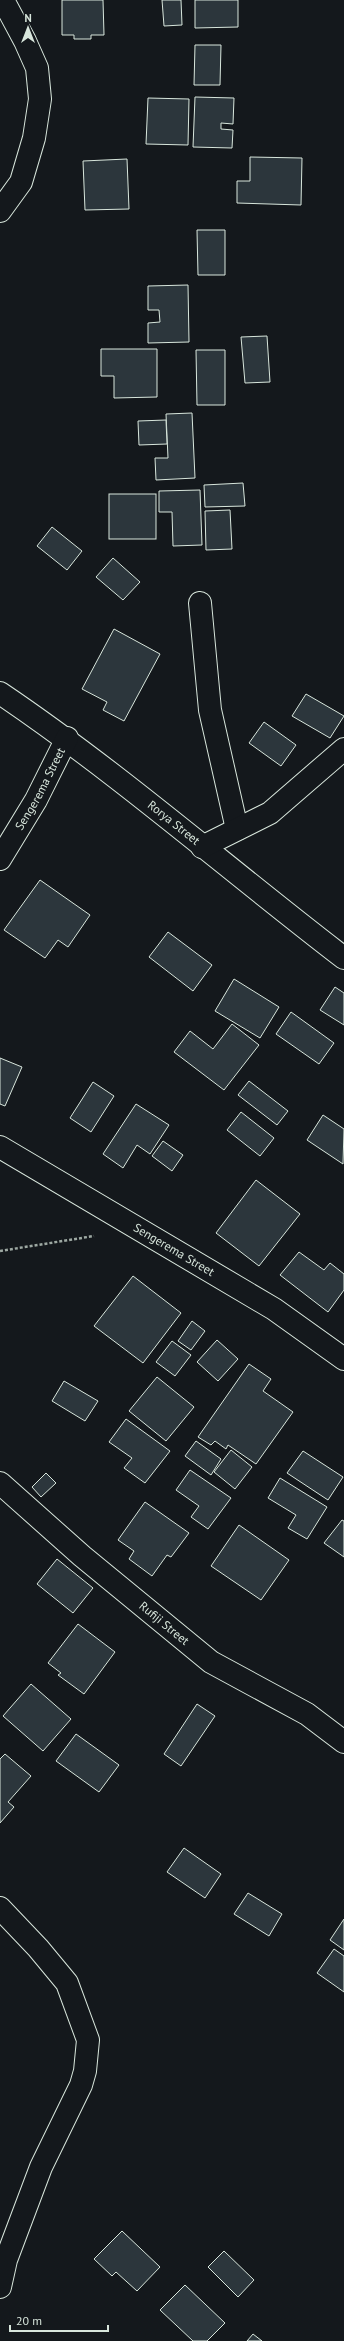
<svg xmlns="http://www.w3.org/2000/svg" width="344" height="2341" viewBox="0 0 344 2341" font-family="'PT Sans',sans-serif">
	<rect width="100%" height="100%" fill="#14181c"/>
	<!-- building -->
	<g fill="#2c363c" stroke="#d8e6dc">
		<path d="M62,0H103L104,35H91V39H74V35H62Z"/>
		<path d="M162,0H181L182,25L164,26Z"/>
		<path d="M195,0H238V27L195,28Z"/>
		<path d="M195,45H221L220,85H194Z"/>
		<path d="M195,97L234,98L233,124L221,123V129L233,130L232,148L193,147Z"/>
		<path d="M148,98L189,99L188,145L146,144Z"/>
		<path d="M250,157L302,158L301,205L237,203V181H250Z"/>
		<path d="M127,159L129,209L85,210L83,161Z"/>
		<path d="M197,230H225V275H198Z"/>
		<path d="M188,285L189,342L148,343V323L160,322L159,310H148V286Z"/>
		<path d="M267,336L270,382L245,383L241,337Z"/>
		<path d="M101,349H157V397L114,398V376H101Z"/>
		<path d="M196,350H225V405H197Z"/>
		<path d="M192,413L195,478L156,480L155,458H168L166,414Z"/>
		<path d="M166,420L167,444L139,445L138,421Z"/>
		<path d="M243,483L245,506L205,507L204,485Z"/>
		<path d="M200,490L202,545L173,546L172,512H159V491Z"/>
		<rect x="109" y="494" width="47" height="45"/>
		<path d="M230,510L232,549L206,550L205,511Z"/>
		<path d="M52,527L82,551L67,570L37,546Z"/>
		<path d="M113,558L140,582L123,600L96,577Z"/>
		<path d="M114,629L160,654L124,721L103,710L107,702L82,689Z"/>
		<path d="M306,694L344,716L330,738L292,716Z"/>
		<path d="M264,722L296,745L281,766L249,743Z"/>
		<path d="M40,880L90,915L68,947L58,940L45,958L4,930Z"/>
		<path d="M168,932L212,965L193,991L149,957Z"/>
		<path d="M234,979L279,1007L260,1038L215,1011Z"/>
		<path d="M335,987L344,993V1025L320,1010Z"/>
		<path d="M291,1012L334,1043L319,1064L276,1034Z"/>
		<path d="M232,1024L259,1045L224,1090L174,1052L190,1031L213,1049Z"/>
		<path d="M0,1058L22,1067L5,1106L0,1104Z"/>
		<path d="M249,1081L288,1111L277,1125L238,1095Z"/>
		<path d="M93,1082L114,1096L91,1132L70,1118Z"/>
		<path d="M136,1104L169,1125L150,1154L137,1145L123,1168L103,1154Z"/>
		<path d="M241,1112L274,1138L260,1156L227,1130Z"/>
		<path d="M323,1115L344,1129L343,1164L307,1140Z"/>
		<path d="M163,1141L183,1155L172,1171L152,1156Z"/>
		<path d="M256,1180L300,1214L259,1266L216,1233Z"/>
		<path d="M299,1252L324,1270L330,1263L344,1274V1290L328,1312L280,1275Z"/>
		<path d="M133,1276L181,1313L143,1363L94,1326Z"/>
		<path d="M192,1321L205,1331L191,1350L178,1341Z"/>
		<path d="M217,1340L238,1359L218,1381L197,1362Z"/>
		<path d="M172,1341L191,1355L175,1376L156,1362Z"/>
		<path d="M249,1364L271,1379L263,1391L293,1412L256,1464L228,1445L226,1449L215,1441L211,1445L198,1437Z"/>
		<path d="M157,1377L194,1407L166,1441L129,1411Z"/>
		<path d="M64,1381L98,1401L85,1421L52,1401Z"/>
		<path d="M126,1419L170,1451L145,1483L124,1468L132,1458L109,1442Z"/>
		<path d="M196,1441L221,1459L211,1475L185,1456Z"/>
		<path d="M231,1450L252,1467L235,1489L214,1472Z"/>
		<path d="M303,1451L343,1477L328,1500L287,1473Z"/>
		<path d="M190,1470L231,1498L208,1529L191,1517L199,1506L176,1490Z"/>
		<path d="M46,1473L56,1483L41,1497L32,1487Z"/>
		<path d="M280,1478L327,1507L307,1539L288,1528L296,1515L268,1498Z"/>
		<path d="M145,1502L189,1533L171,1557L167,1555L152,1576L129,1559L134,1551L118,1540Z"/>
		<path d="M342,1520L344,1521V1557L324,1543Z"/>
		<path d="M239,1525L289,1560L261,1600L211,1566Z"/>
		<path d="M57,1559L93,1588L73,1613L37,1584Z"/>
		<path d="M78,1624L115,1652L84,1694L58,1675L61,1673L48,1663Z"/>
		<path d="M31,1684L71,1719L43,1751L3,1716Z"/>
		<path d="M197,1704L215,1716L181,1766L164,1754Z"/>
		<path d="M76,1734L119,1765L99,1792L56,1761Z"/>
		<path d="M5,1754L31,1776L8,1802L14,1807L0,1823V1759Z"/>
		<path d="M184,1848L221,1874L205,1898L167,1872Z"/>
		<path d="M248,1893L282,1914L269,1936L234,1914Z"/>
		<path d="M344,1919V1950L330,1940Z"/>
		<path d="M334,1949L344,1956V1992L317,1973Z"/>
		<path d="M122,2231L160,2267L137,2291L116,2272L112,2276L94,2259Z"/>
		<path d="M224,2251L254,2280L238,2297L208,2267Z"/>
		<path d="M185,2285L225,2323L207,2341H193L160,2310Z"/>
		<path d="M253,2334L262,2341H247Z"/>
	</g>
	<g fill="none" stroke-linecap="round" stroke-linejoin="round">
		<defs>
			<g id="minor">
				<path d="M0,211L21,182L34,138L40,99L37,68L25,41L3,0"/>
				<path d="M200,603L210,710L237,829"/>
				<path id="s1" d="M0,693C120,774 229,870 344,958"/>
				<path d="M202,847L270,813L344,749"/>
				<path id="s2" d="M0,859L36,800L67,738"/>
				<path id="s3" d="M0,1147L274,1309L344,1359"/>
				<path id="s4" d="M0,1483L82,1556L211,1662L307,1714L344,1742"/>
				<path d="M0,1908L38,1948L67,1983L88,2040L85,2071L81,2085L41,2167L6,2260L0,2287"/>
			</g>
		</defs>
		<!-- minor casing -->
		<use href="#minor" stroke="#d8e6dc" stroke-width="24"/>
		<!-- path -->
		<path stroke="#9da8a2" stroke-width="2.5" stroke-dasharray="3 2" stroke-linecap="butt" d="M0,1251L94,1236"/>
		<!-- minor -->
		<use href="#minor" stroke="#14181c" stroke-width="22"/>
	</g>
	<g text-anchor="middle" stroke-width="3" stroke-linejoin="round" paint-order="stroke">
		<!-- street labels -->
		<g font-size="12" fill="#d8e6dc" stroke="#14181c">
			<text dy="4" stroke="none"><textPath href="#s2" startOffset="81">Sengerema Street</textPath></text>
			<text dy="4" stroke="none"><textPath href="#s1" startOffset="217">Rorya Street</textPath></text>
			<text dy="4" stroke="none"><textPath href="#s3" startOffset="202">Sengerema Street</textPath></text>
			<text dy="4" stroke="none"><textPath href="#s4" startOffset="216">Rufiji Street</textPath></text>
		</g>
	</g>
	<!-- north arrow -->
	<g transform="translate(28 28)" stroke="#14181c" stroke-width="3" paint-order="stroke">
	<path d="M0-3L7 15L0 10L-7 15Z" fill="#d8e6dc"/>
	<text y="-6" font-size="11" font-weight="bold" text-anchor="middle" fill="#d8e6dc">N</text>
	</g>
	<!-- scale -->
	<path d="M10 2325v6h98v-6" fill="none" stroke="#d8e6dc" stroke-width="2"/>
	<text x="16" y="2325" font-size="12" fill="#d8e6dc" stroke="#14181c" stroke-width="3" paint-order="stroke">20 m</text>
</svg>
